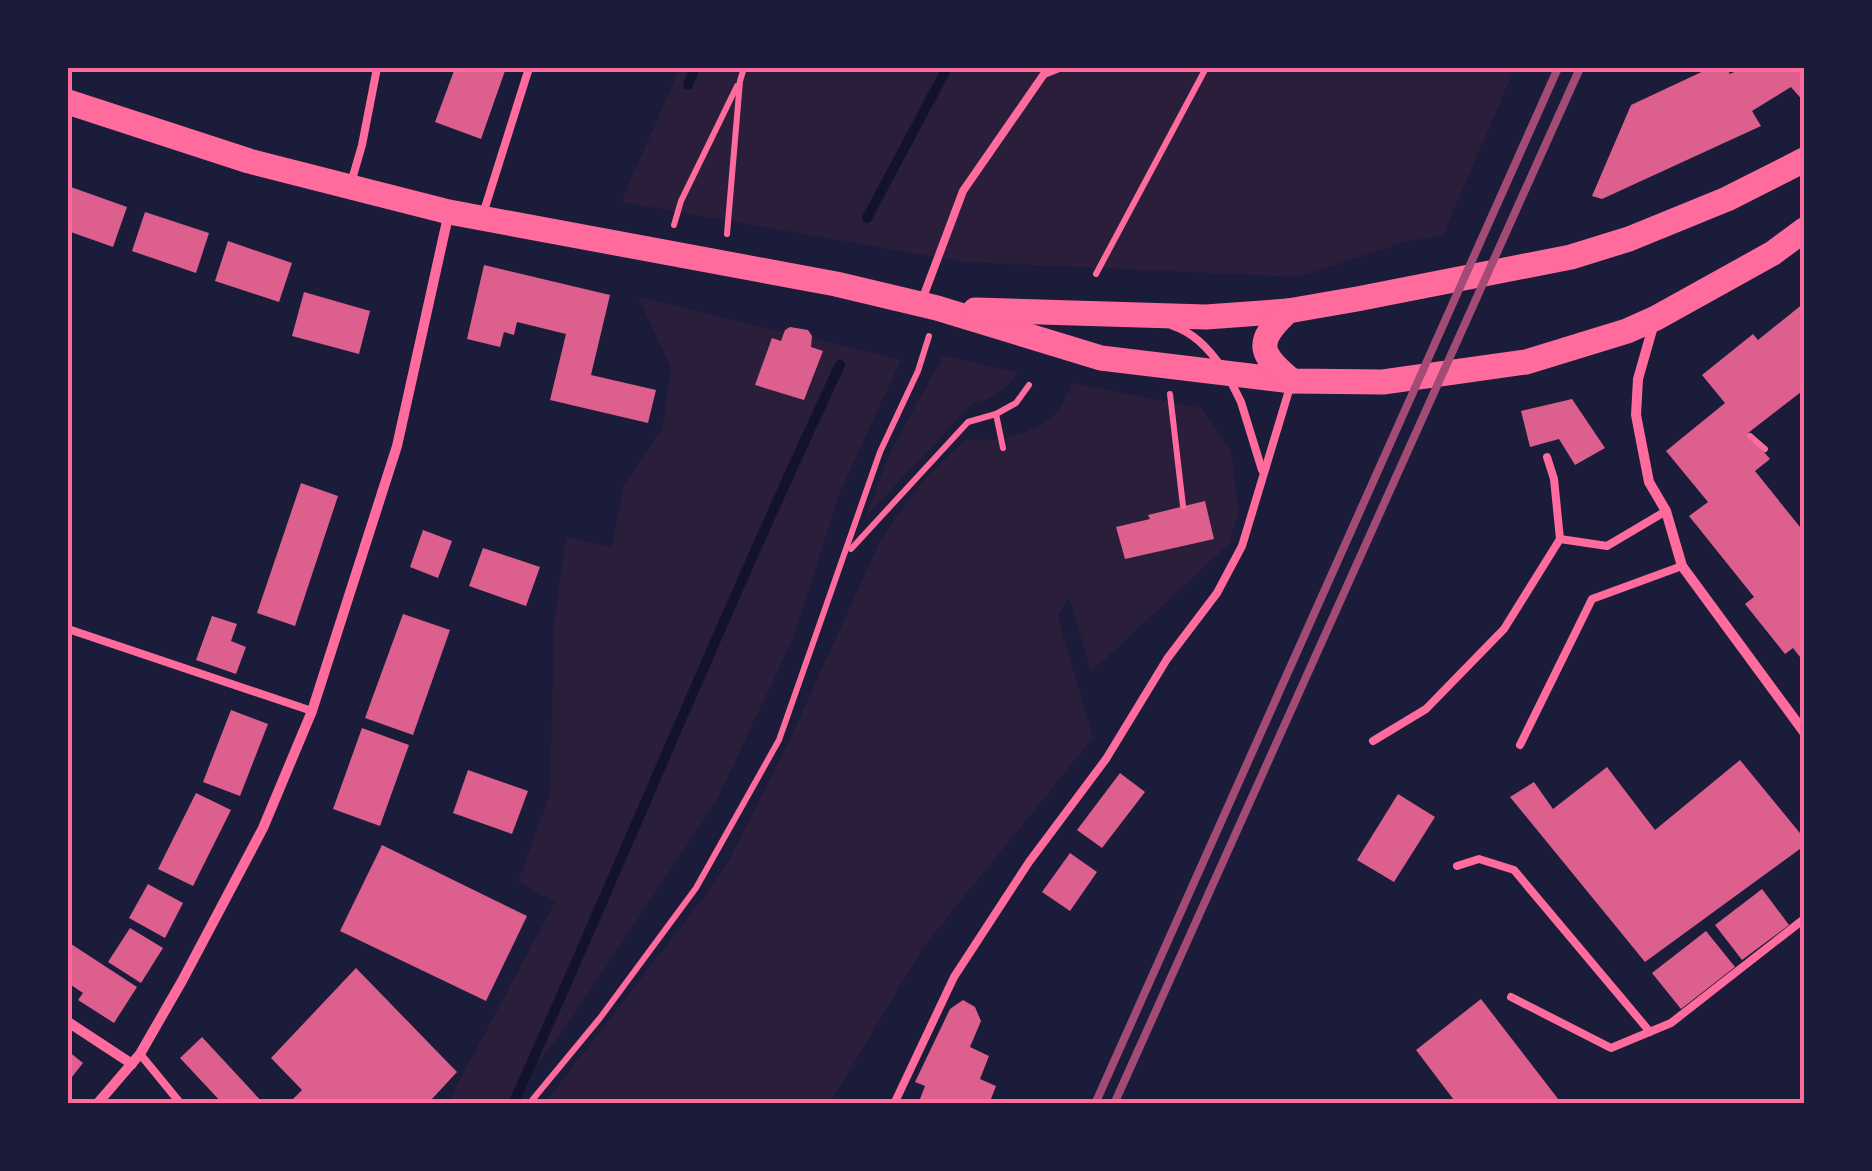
<svg xmlns="http://www.w3.org/2000/svg" width="1872" height="1171" viewBox="0 0 1872 1171" font-family="'IBM Plex Serif',serif">
	<rect width="100%" height="100%" fill="#1b1b3a"/>
	<!-- green -->
	<g fill="#2a1e3b">
		<path d="M680,68H1515L1443,235L1405,242L1299,277L964,262L621,202Z"/>
		<path d="M638,297L901,360L840,492L793,638L716,802L564,1030L507,1103L447,1104L555,902L518,882L550,794L554,623L566,537L612,548L623,487L662,430L671,368Z"/>
		<path d="M943,356L1018,372C1006,389 994,401 973,402L865,518L891,451Z"/>
		<path d="M1072,383L1202,408L1231,450L1239,512L1229,544L1091,672L1069,597L1058,617L1093,738L924,946L830,1103L544,1104L700,902L730,858L789,741L880,541L923,480L966,439L998,440L1000,449L1007,448L1005,438C1042,427 1058,421 1072,383Z"/>
	</g>
	<g fill="none" stroke-linecap="round" stroke-linejoin="round">
		<!-- stream -->
		<g stroke="#12122b" stroke-width="10">
			<path d="M688,85L695,68"/>
			<path d="M867,218L947,68"/>
			<path d="M513,1104C624,858 725,609 840,365"/>
		</g>
	</g>
	<!-- building -->
	<g fill="#dd5f8e">
		<path d="M455,68H506L481,139L435,122Z"/>
		<path d="M1710,68H1726L1730,74L1742,68H1804V102L1791,87L1752,111L1761,126L1602,199L1592,196L1631,105Z"/>
		<path d="M68,186L127,207L113,247L68,231Z"/>
		<path d="M145,212L209,233L196,273L132,251Z"/>
		<path d="M228,241L292,263L279,302L215,281Z"/>
		<path d="M484,265L610,295L591,375L656,390L648,423L550,400L566,334L517,322L514,335L504,332L500,347L467,339Z"/>
		<path d="M304,292L370,311L359,354L292,336Z"/>
		<path d="M1804,303V397L1801,392L1748,433L1770,459L1755,471L1804,532V662L1793,648L1785,654L1745,604L1754,597L1689,516L1708,502L1666,451L1725,403L1702,375L1753,334L1758,340Z"/>
		<path d="M790,327L808,330L812,336L811,347L823,351L804,400L755,385L772,338L781,341L785,330Z"/>
		<path d="M1572,399L1605,448L1575,465L1559,439L1530,447L1521,411Z"/>
		<path d="M301,483L338,496L295,626L257,613Z"/>
		<path d="M1205,501L1214,539L1125,559L1116,527L1150,519L1148,515Z"/>
		<path d="M423,530L452,541L438,578L410,567Z"/>
		<path d="M483,548L540,567L526,606L469,586Z"/>
		<path d="M403,614L450,630L413,735L365,718Z"/>
		<path d="M212,616L237,624L231,641L246,647L236,674L196,660Z"/>
		<path d="M231,710L268,724L240,796L203,782Z"/>
		<path d="M362,728L409,745L380,826L333,809Z"/>
		<path d="M1740,760L1804,838V846L1645,962L1510,797L1534,782L1553,809L1607,767L1655,830Z"/>
		<path d="M468,770L528,791L512,834L453,813Z"/>
		<path d="M1120,773L1145,792L1102,848L1077,830Z"/>
		<path d="M196,793L231,810L193,886L158,869Z"/>
		<path d="M1398,794L1435,817L1394,882L1357,860Z"/>
		<path d="M382,845L527,916L486,1001L340,931Z"/>
		<path d="M1070,853L1097,872L1070,911L1042,892Z"/>
		<path d="M148,884L183,903L165,938L129,918Z"/>
		<path d="M1762,889L1789,925L1742,960L1715,925Z"/>
		<path d="M130,928L163,948L141,983L108,962Z"/>
		<path d="M1706,931L1735,967L1681,1009L1652,973Z"/>
		<path d="M68,942L137,987L114,1023L78,1000L83,993L68,983Z"/>
		<path d="M356,968L457,1072L431,1100L435,1104H288L302,1090L271,1058Z"/>
		<path d="M1481,999L1562,1104H1457L1416,1050Z"/>
		<path d="M963,1000L975,1007L981,1021L970,1047L989,1056L980,1079L996,1086L989,1104H918L925,1086L915,1082L950,1009Z"/>
		<path d="M202,1037L264,1104H223L180,1058Z"/>
		<path d="M68,1051L83,1063L68,1082Z"/>
	</g>
	<g fill="none" stroke-linecap="round" stroke-linejoin="round">
		<!-- path -->
		<g stroke="#ff6b9d" stroke-width="6">
			<path d="M674,225L681,201L737,86"/>
			<path d="M727,234L740,81L744,68"/>
			<path d="M1096,274L1206,68"/>
			<path d="M1170,394L1183,506"/>
			<path d="M996,414L1003,448"/>
			<path d="M1750,436L1765,449"/>
			<path d="M851,549L968,422L996,414L1016,403L1029,385"/>
			<path d="M529,1104L600,1018L696,888L779,740L880,452L918,371L929,336"/>
		</g>
		<!-- service -->
		<g stroke="#ff6b9d" stroke-width="8">
			<path d="M351,183L362,145L377,68"/>
			<path d="M483,214L529,68"/>
			<path d="M922,300L963,191L1044,74L1059,68"/>
			<path d="M1173,326C1195,333 1210,350 1222,368"/>
			<path d="M1230,380L1241,402L1262,470"/>
			<path d="M1547,457L1554,479L1560,539L1607,546L1666,511"/>
			<path d="M68,629L312,711"/>
			<path d="M1373,741L1426,709L1504,629L1560,539"/>
			<path d="M1520,745L1592,599L1682,566"/>
			<path d="M1457,866L1479,859L1514,870L1650,1032"/>
			<path d="M1511,997L1611,1048L1671,1023L1804,919"/>
			<path d="M140,1054L181,1104"/>
			<path d="M894,1104L954,977L1029,862L1106,759L1167,659L1217,593L1242,546L1290,387"/>
		</g>
		<!-- minor -->
		<g stroke="#ff6b9d" stroke-width="10">
			<path d="M1654,323L1638,379L1636,415L1649,482L1666,511L1682,566L1804,732"/>
			<path d="M68,1022L132,1064"/>
			<path d="M97,1104L140,1054L182,981L263,828L312,711L397,446L449,212"/>
		</g>
		<!-- primary -->
		<g stroke="#ff6b9d" stroke-width="25">
			<path d="M68,102L249,161L449,212L836,284L937,308L1101,358L1292,381L1383,382L1526,362L1627,331L1656,318L1773,253L1804,230"/>
			<path d="M975,310L1206,317L1288,311L1357,299L1571,257L1629,239L1727,199L1804,160"/>
			<path d="M1288,311C1255,342 1258,353 1292,381"/>
		</g>
		<!-- rail -->
		<g stroke="#a44b75" stroke-width="8">
			<path d="M1095,1104L1558,68"/>
			<path d="M1114,1104L1580,68"/>
		</g>
	</g>
	<!-- border -->
	<rect width="1872" height="1171" fill="none" stroke="#1b1b3a" stroke-width="140"/>
	<rect x="70" y="70" width="1732" height="1031" fill="none" stroke="#ff6b9d" stroke-width="4"/>
</svg>
